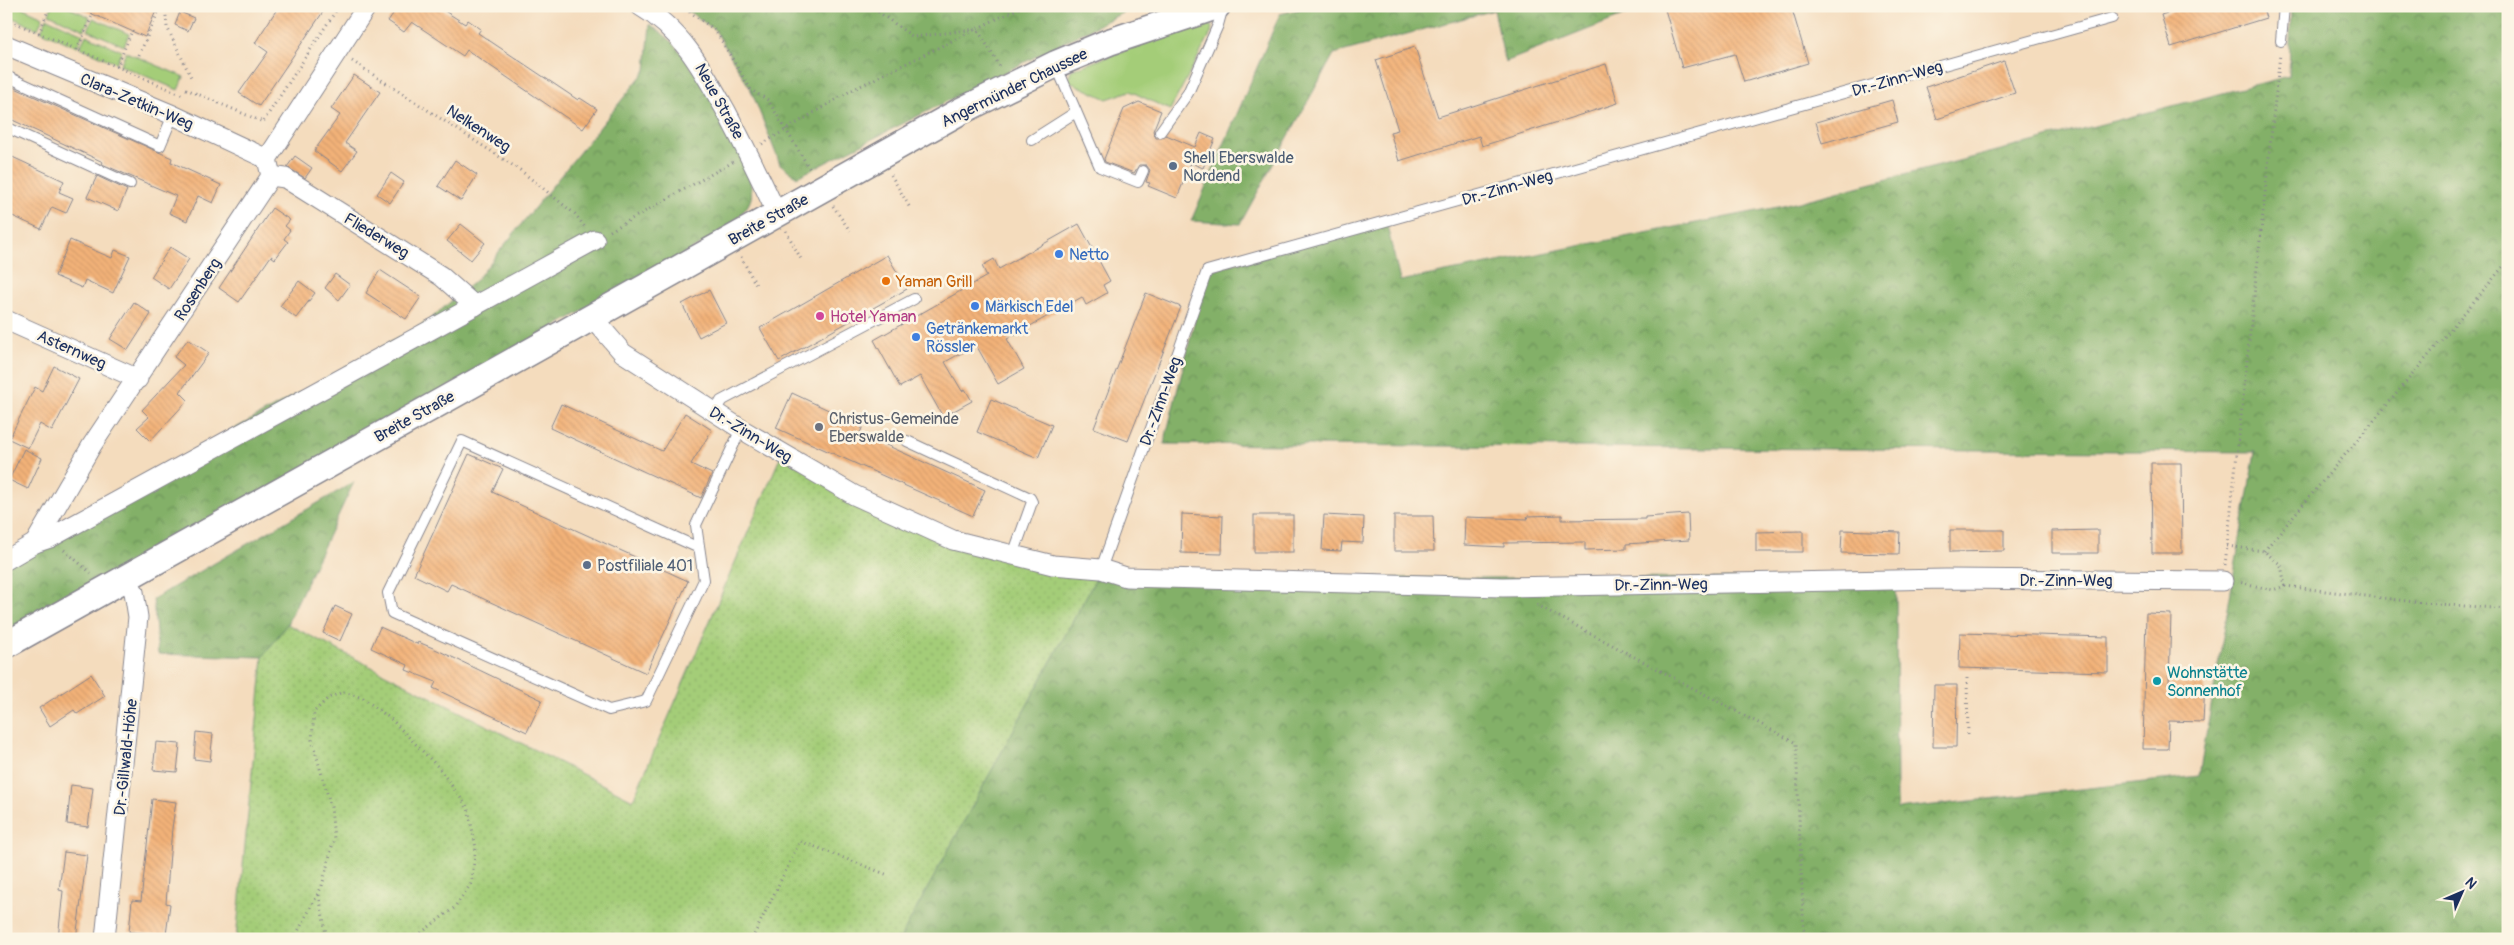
<svg xmlns="http://www.w3.org/2000/svg" width="2514" height="945" viewBox="0 0 2514 945" font-family="Pangolin,sans-serif">
	<defs>
		<pattern id="forest-crowns" width="20" height="18" patternUnits="userSpaceOnUse" patternTransform="scale(1.25)"><rect width="20" height="18" fill="#83b068"/><path d="M2 6a3 3 0 1 1 6 0M12 15a3 3 0 1 1 6 0" fill="none" stroke="#6a9059"/></pattern>
		<pattern id="park-dots" width="8" height="8" patternUnits="userSpaceOnUse" patternTransform="scale(1.25)"><rect width="8" height="8" fill="#a4cd78"/><path d="M2 2h.1M6 6h.1" fill="none" stroke="#8db06a" stroke-width="1.8" stroke-linecap="round"/></pattern>
		<pattern id="building-back-hatch" width="6" height="6" patternUnits="userSpaceOnUse" patternTransform="scale(1.25)"><rect width="6" height="6" fill="#f3b278"/><path d="M-1 5l2 2M0 0l6 6M5-1l2 2" fill="none" stroke="#d0996a"/></pattern>
	</defs>
	<rect width="100%" height="100%" fill="#fcf5e5"/>
	<filter id="ink" filterUnits="userSpaceOnUse"><feTurbulence type="fractalNoise" baseFrequency=".02" numOctaves="2"/><feDisplacementMap in="SourceGraphic" scale="10" xChannelSelector="R" yChannelSelector="G"/><feConvolveMatrix kernelMatrix="1 2 1 2 8 2 1 2 1" color-interpolation-filters="sRGB"/></filter>
	<filter id="wash" filterUnits="userSpaceOnUse"><feTurbulence type="fractalNoise" baseFrequency=".0096" numOctaves="4" result="noise"/><feDisplacementMap in="SourceGraphic" scale="20" xChannelSelector="R" yChannelSelector="G"/><feGaussianBlur stdDeviation="1.12" result="paint"/><feColorMatrix in="noise" values="0 0 0 0 0 0 0 0 0 0 0 0 0 0 0 0 0 1.4 0 .05"/><feComposite in="paint" operator="in"/></filter>
	<g filter="url(#wash)">
		<rect width="100%" height="100%" fill="#f4dcbd"/>
		<!-- grass -->
		<g fill="#a4cd78" stroke="#607e6b">
			<path d="M6,6H19L43,17L38,29L6,15Z"/>
			<path d="M52,6H65L90,17L84,30L49,14Z"/>
			<path d="M47,18L83,34L77,47L41,31Z"/>
			<path d="M93,18L129,34L124,46L88,30Z"/>
			<path d="M1204,21L1212,27L1211,33L1170,110L1130,91L1107,99L1068,81L1071,70Z"/>
			<path d="M86,35L122,51L116,63L80,47Z"/>
			<path d="M126,52L184,77L178,90L120,65Z"/>
		</g>
		<!-- forest -->
		<g fill="url(#forest-crowns)" stroke="#4f7063">
			<path d="M681,6H1136L797,177L780,164L751,90L715,30Z"/>
			<path d="M1313,6H1648L1505,62L1494,10L1334,54L1240,224L1191,221L1280,14Z"/>
			<path d="M2291,6H2508V939H900L1101,569L1126,577L1896,579L1897,809L2199,776L2255,452L1164,444L1207,271L1386,221L1400,281L1783,206L2289,76Z"/>
			<path d="M650,24C657,30 667,36 673,43C695,69 758,166 751,198C747,214 726,227 714,237L6,636V556L427,322L477,279L646,70Z"/>
			<path d="M354,482L287,624L263,657L158,654L153,599Z"/>
		</g>
		<!-- park -->
		<path fill="url(#park-dots)" stroke="#607e6b" d="M782,453L953,540L1101,569L900,939H236L263,657L287,624L633,800Z"/>
		<g id="blocks">
			<!-- building -->
			<g fill="url(#building-back-hatch)">
				<path d="M74,6H158L145,37Z"/>
				<path d="M279,6H327L259,106L239,93L268,52L255,43Z"/>
				<path d="M389,6H437L465,24L468,20L481,29L478,33L578,100L580,98L597,109L583,129L467,50L463,56L412,22L404,32L388,21L395,11Z"/>
				<path d="M1664,6H1791L1808,63L1744,82L1735,54L1682,68Z"/>
				<path d="M2189,6H2262L2266,18L2171,47L2161,15Z"/>
				<path d="M180,12L194,18L188,31L175,25Z"/>
				<path d="M1415,47L1438,117L1606,64L1618,103L1482,146L1479,136L1399,161L1390,132L1398,130L1376,60Z"/>
				<path d="M2004,61L2015,93L1937,119L1926,87Z"/>
				<path d="M354,75L380,92L345,143L357,151L342,171L314,151L340,115L331,109Z"/>
				<path d="M6,84L172,158L171,162L221,185L213,203L198,196L187,221L169,213L176,196L102,164L103,162L6,117Z"/>
				<path d="M1892,100L1898,122L1822,143L1816,122Z"/>
				<path d="M1139,102L1161,111L1153,131L1156,138H1162L1166,135L1195,147L1201,133L1215,139L1203,168L1191,163L1177,198L1148,186L1150,183L1146,182L1150,170L1146,165H1139L1134,173L1105,162L1104,159L1124,109Z"/>
				<path d="M6,154L64,181L59,192L73,198L66,213L52,207L41,229L6,213Z"/>
				<path d="M295,156L312,168L305,178L287,167Z"/>
				<path d="M455,160L477,175L461,201L438,186Z"/>
				<path d="M391,173L404,182L390,203L377,194Z"/>
				<path d="M97,176L127,190L118,211L87,197Z"/>
				<path d="M272,208L290,220L285,226L290,230L284,239L288,242L275,259L271,256L239,302L219,288Z"/>
				<path d="M461,224L485,243L471,260L447,241Z"/>
				<path d="M1079,224L1110,281L1103,285L1107,293L1086,305L1082,297L1007,339L1024,369L998,384L976,345L945,362L962,391L965,389L972,401L943,417L920,376L900,387L874,340L987,276L982,266L994,259L999,269Z"/>
				<path d="M70,240L112,258L115,250L130,256L113,293L85,280L82,288L55,276Z"/>
				<path d="M170,247L189,259L169,289L151,277Z"/>
				<path d="M887,255L907,289L779,361L760,328Z"/>
				<path d="M380,270L421,297L406,319L366,293Z"/>
				<path d="M335,274L350,285L339,300L325,288Z"/>
				<path d="M299,281L315,293L296,318L280,306Z"/>
				<path d="M709,290L726,323L699,337L682,304Z"/>
				<path d="M1146,293L1181,307L1128,441L1094,428Z"/>
				<path d="M134,302L151,314L128,350L110,339Z"/>
				<path d="M188,339L209,353L180,392L188,400L150,441L137,428L149,417L142,410L184,365L174,357Z"/>
				<path d="M54,366L79,379L52,431L40,424L28,448L9,439L35,387L42,391Z"/>
				<path d="M792,393L863,426L860,433L985,490L973,516L776,428Z"/>
				<path d="M991,399L1052,425L1038,458L977,432Z"/>
				<path d="M561,404L662,451L685,413L712,430L691,464L712,474L701,498L550,428Z"/>
				<path d="M24,449L42,458L28,489L9,480Z"/>
				<path d="M469,454L503,469L492,492L688,581L646,673L451,584L447,591L414,575Z"/>
				<path d="M2151,463H2181L2182,553H2152Z"/>
				<path d="M1182,514L1223,516L1222,554L1181,553Z"/>
				<path d="M1688,514L1689,540L1626,544V549L1585,550V542L1504,543V547L1464,545L1465,517L1528,519L1527,516L1562,515V520L1645,519V517Z"/>
				<rect x="1254" y="515" width="39" height="37"/>
				<path d="M1324,515L1364,517L1363,543L1342,542L1341,551L1322,550Z"/>
				<path d="M1394,516H1433L1434,551H1394Z"/>
				<path d="M1842,530L1900,532L1899,554L1841,553Z"/>
				<path d="M1950,530H2004V551L1950,552Z"/>
				<path d="M2098,530V553H2052V531Z"/>
				<path d="M1803,531V552H1756V532Z"/>
				<path d="M335,606L352,614L340,641L323,633Z"/>
				<path d="M2146,613L2171,614L2169,683L2205,685L2203,722L2169,721L2168,749H2143Z"/>
				<path d="M380,627L417,644L418,642L433,648L542,700L527,732L433,688L436,682L406,670L408,665L371,648Z"/>
				<path d="M1960,633L2108,637V672L1959,668Z"/>
				<path d="M91,674L105,696L77,714L74,710L50,726L39,708Z"/>
				<path d="M1934,685H1957L1956,747H1933Z"/>
				<path d="M196,732L213,734L210,761L194,759Z"/>
				<path d="M156,742L180,744L177,772L153,770Z"/>
				<path d="M71,785L93,788L88,827L67,824Z"/>
				<path d="M152,799L176,802L172,828L166,903L170,904L166,935L129,932L132,900L141,901Z"/>
				<path d="M64,852L87,855L76,939H58L63,891L59,890Z"/>
			</g>
		</g>
	</g>
	<g filter="url(#ink)">
		<use href="#blocks" fill-opacity="0" stroke="#88868e" stroke-width="1"/>
		<g fill="none" stroke-linecap="round" stroke-linejoin="round">
			<defs>
				<g id="service">
					<path d="M2281,41L2284,6"/>
					<path d="M1056,65L1100,167L1138,182L1143,171"/>
					<path d="M6,76L160,146L173,115"/>
					<path d="M6,127L130,184"/>
					<path d="M1160,132L1188,93L1218,25L1223,7"/>
					<path d="M1032,140L1076,112"/>
					<path d="M715,412L721,401L914,299"/>
					<path d="M907,441L1030,498L1032,502L1013,555"/>
					<path d="M699,548L462,441L388,593L392,613L609,710L646,701L704,580L696,525L741,429"/>
					<path d="M1101,569L1207,271L2112,18"/>
				</g>
				<g id="minor">
					<path d="M640,6C682,30 703,70 726,111C744,145 761,179 777,214"/>
					<path d="M6,45L173,115L267,159"/>
					<path d="M271,176L285,178L441,276L475,306"/>
					<path d="M592,317L623,353L741,429L854,495L953,540L1053,565L1101,569L1126,577L1503,587L1946,579L2223,581"/>
					<path d="M6,320L138,379"/>
					<path d="M35,543L50,538L595,240"/>
					<path d="M6,560L35,543L92,445L271,176L267,159L367,6"/>
					<path d="M105,939L138,617L134,592L126,577"/>
				</g>
				<path id="secondary" d="M6,645L959,112L1056,64L1109,42L1217,6"/>
			</defs>
			<!-- service casing -->
			<use href="#service" stroke="#88868e" stroke-width="12"/>
			<!-- minor casing -->
			<use href="#minor" stroke="#88868e" stroke-width="21"/>
			<!-- secondary casing -->
			<use href="#secondary" stroke="#88868e" stroke-width="29"/>
			<!-- path -->
			<g stroke="#88868e" stroke-width="3" stroke-dasharray="1 4" stroke-linecap="butt">
				<path d="M165,6L167,27L191,77"/>
				<path d="M681,6L715,30L751,90L768,100L811,171"/>
				<path d="M870,6L913,37L977,29L1001,68"/>
				<path d="M6,19L183,95"/>
				<path d="M39,33L50,6"/>
				<path d="M77,50L92,16"/>
				<path d="M139,55L161,6"/>
				<path d="M352,61L520,170L575,214L585,227"/>
				<path d="M117,67L131,33"/>
				<path d="M186,89L263,122L339,6"/>
				<path d="M762,144L850,91L1023,6"/>
				<path d="M891,175L910,208"/>
				<path d="M833,206L850,231"/>
				<path d="M610,231L733,162"/>
				<path d="M786,231L801,259"/>
				<path d="M741,257L756,285"/>
				<path d="M2227,546L2264,551L2281,565L2285,586L2273,590L2239,582"/>
				<path d="M64,550L91,573"/>
				<path d="M2264,551L2508,261"/>
				<path d="M2225,565L2280,54"/>
				<path d="M2285,586L2423,603L2508,609"/>
				<path d="M1537,605L1796,743L1804,939"/>
				<path d="M1967,678L1968,737"/>
				<path d="M319,895L327,939"/>
				<path d="M294,939L322,886L334,839L331,807L312,740L314,712L328,698L343,692L363,698L392,720L439,768L468,808L476,848L471,884L454,908L413,939"/>
				<path d="M752,939L800,841L888,875"/>
			</g>
			<!-- service -->
			<use href="#service" stroke="#fff" stroke-width="10"/>
			<!-- minor -->
			<use href="#minor" stroke="#fff" stroke-width="19"/>
			<!-- secondary -->
			<use href="#secondary" stroke="#fff" stroke-width="26"/>
		</g>
	</g>
	<!-- markers -->
	<g fill="#5c6f8a" stroke="#fcf5e5" stroke-width="2">
		<circle cx="1173" cy="166" r="5"/>
		<circle cx="587" cy="565" r="5"/>
	</g>
	<g fill="#3f7fe0" stroke="#fcf5e5" stroke-width="2">
		<circle cx="1059" cy="254" r="5"/>
		<circle cx="975" cy="306" r="5"/>
		<circle cx="916" cy="337" r="5"/>
	</g>
	<circle fill="#e8710a" stroke="#fcf5e5" stroke-width="2" cx="886" cy="281" r="5"/>
	<circle fill="#d1479c" stroke="#fcf5e5" stroke-width="2" cx="820" cy="316" r="5"/>
	<circle fill="#6b7280" stroke="#fcf5e5" stroke-width="2" cx="819" cy="427" r="5"/>
	<circle fill="#0f9aa8" stroke="#fcf5e5" stroke-width="2" cx="2157" cy="681" r="5"/>
	<g text-anchor="middle" stroke-width="5" stroke-linejoin="round" paint-order="stroke">
		<!-- street labels -->
		<g font-size="16" fill="#1b2f5e" stroke="#fcf5e5">
			<text transform="translate(1897 78) rotate(-16)" y="6">Dr.-Zinn-Weg</text>
			<text transform="translate(1014 87) rotate(-26)" y="6">Angermünder Chaussee</text>
			<text transform="translate(137 101) rotate(23)" y="6">Clara-Zetkin-Weg</text>
			<text transform="translate(720 101) rotate(61)" y="6">Neue Straße</text>
			<text transform="translate(479 128) rotate(33)" y="6">Nelkenweg</text>
			<text transform="translate(1507 187) rotate(-16)" y="6">Dr.-Zinn-Weg</text>
			<text transform="translate(768 219) rotate(-29)" y="6">Breite Straße</text>
			<text transform="translate(377 235) rotate(31)" y="6">Fliederweg</text>
			<text transform="translate(197 289) rotate(-57)" y="6">Rosenberg</text>
			<text transform="translate(72 349) rotate(24)" y="6">Asternweg</text>
			<text transform="translate(1160 401) rotate(-70)" y="6">Dr.-Zinn-Weg</text>
			<text transform="translate(414 416) rotate(-29)" y="6">Breite Straße</text>
			<text transform="translate(751 434) rotate(31)" y="6">Dr.-Zinn-Weg</text>
			<text x="2066" y="586">Dr.-Zinn-Weg</text>
			<text transform="translate(1661 584) rotate(-1)" y="6">Dr.-Zinn-Weg</text>
			<text transform="translate(125 757) rotate(-84)" y="6">Dr.-Gillwald-Höhe</text>
		</g>
		<!-- service labels -->
		<g font-size="16" fill="#4e5e75" stroke="#fcf5e5" text-anchor="start">
			<text x="1183" y="163">Shell Eberswalde<tspan x="1183" dy="18">Nordend</tspan></text>
			<text x="597" y="571">Postfiliale 401</text>
		</g>
		<!-- shop labels -->
		<g font-size="16" fill="#366cbe" stroke="#fcf5e5" text-anchor="start">
			<text x="1069" y="260">Netto</text>
			<text x="985" y="312">Märkisch Edel</text>
			<text x="926" y="334">Getränkemarkt<tspan x="926" dy="18">Rössler</tspan></text>
		</g>
		<!-- food labels -->
		<g font-size="16" fill="#c56008" stroke="#fcf5e5" text-anchor="start">
			<text x="896" y="287">Yaman Grill</text>
		</g>
		<!-- hotel labels -->
		<g font-size="16" fill="#b23c85" stroke="#fcf5e5" text-anchor="start">
			<text x="830" y="322">Hotel Yaman</text>
		</g>
		<!-- worship labels -->
		<g font-size="16" fill="#5b616d" stroke="#fcf5e5" text-anchor="start">
			<text x="829" y="424">Christus-Gemeinde<tspan x="829" dy="18">Eberswalde</tspan></text>
		</g>
		<!-- culture labels -->
		<g font-size="16" fill="#0d838f" stroke="#fcf5e5" text-anchor="start">
			<text x="2167" y="678">Wohnstätte<tspan x="2167" dy="18">Sonnenhof</tspan></text>
		</g>
	</g>
	<!-- margin -->
	<rect width="2514" height="945" fill="none" stroke="#fcf5e5" stroke-width="25"/>
	<!-- north arrow -->
	<g transform="translate(2462 892) rotate(45)" stroke="#fcf5e5" stroke-width="4" paint-order="stroke">
	<path d="M0-4L9 19L0 12L-9 19Z" fill="#1b2f5e"/>
	<text y="-8" font-size="14" font-weight="bold" text-anchor="middle" fill="#1b2f5e">N</text>
	</g>
</svg>
